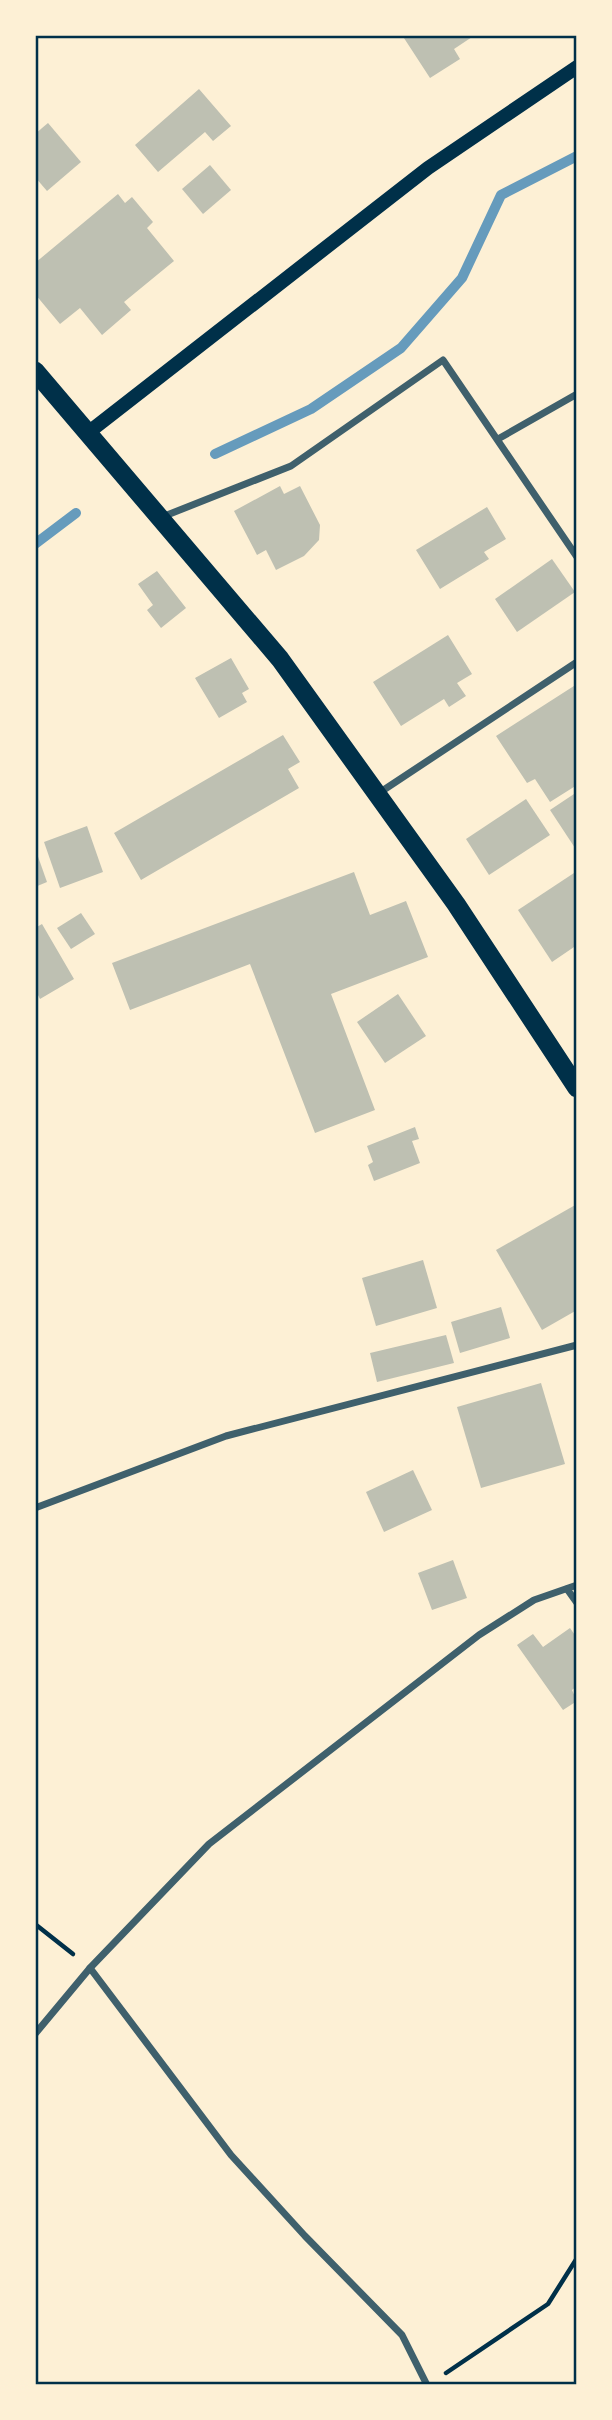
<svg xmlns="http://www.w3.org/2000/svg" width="612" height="2420" viewBox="0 0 612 2420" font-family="Commissioner,sans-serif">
	<rect width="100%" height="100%" fill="#fdf0d5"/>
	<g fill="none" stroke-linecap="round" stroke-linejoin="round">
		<!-- stream -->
		<g stroke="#669bbc" stroke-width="10">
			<path d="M215,454L311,409L401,348L462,278L501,195L577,156"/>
			<path d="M35,544L76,513"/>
		</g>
	</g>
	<!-- building -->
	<g fill="#bec0b2">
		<path d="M402,35H475L454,49L460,59L430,78Z"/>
		<path d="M199,89L231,126L213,141L205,132L158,172L135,145Z"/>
		<path d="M48,123L81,162L47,191L35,177V134Z"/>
		<path d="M210,165L231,190L203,214L182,189Z"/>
		<path d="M118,194L125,203L132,197L153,222L147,228L174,261L124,302L131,310L102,335L80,308L60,324L35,294V263Z"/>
		<path d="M280,486L284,494L300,486L320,525L319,540L304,556L276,570L266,550L257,555L234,511Z"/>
		<path d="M487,507L506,539L484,552L489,559L440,589L416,550Z"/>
		<path d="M552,559L575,592L517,632L495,599Z"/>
		<path d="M157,571L186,608L161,628L147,610L153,605L138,584Z"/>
		<path d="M448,635L472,674L457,683L466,696L449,707L444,699L401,726L373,682Z"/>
		<path d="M231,658L249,689L242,693L247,702L219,718L195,678Z"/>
		<path d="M577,684V785L550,802L535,779L527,783L496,736Z"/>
		<path d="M283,735L300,762L288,769L299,788L141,880L114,833Z"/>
		<path d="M577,792V851L550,810Z"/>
		<path d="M526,799L550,835L489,875L466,839Z"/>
		<path d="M87,826L103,872L60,888L44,842Z"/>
		<path d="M35,848L47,882L35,887Z"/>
		<path d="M577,871V945L552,962L518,910Z"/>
		<path d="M354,872L370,915L406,901L428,957L331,994L375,1110L315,1133L250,964L130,1010L112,963Z"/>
		<path d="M81,913L95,934L71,949L57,928Z"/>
		<path d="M42,924L74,979L40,999L37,993L35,994V928Z"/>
		<path d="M398,994L426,1036L385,1063L357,1022Z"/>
		<path d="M415,1127L419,1139L412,1141L420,1163L374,1181L368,1165L373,1162L367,1146Z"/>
		<path d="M577,1204V1310L542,1330L496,1250Z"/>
		<path d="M423,1260L437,1308L376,1326L362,1278Z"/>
		<path d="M501,1307L510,1338L460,1353L451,1322Z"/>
		<path d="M446,1335L454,1363L377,1382L370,1353Z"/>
		<path d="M541,1383L565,1464L481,1488L457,1407Z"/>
		<path d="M413,1470L432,1510L384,1532L366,1492Z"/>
		<path d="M453,1560L467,1598L432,1610L418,1573Z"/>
		<path d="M570,1628L577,1638V1686L572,1690L577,1701L563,1710L517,1645L533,1634L543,1647Z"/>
	</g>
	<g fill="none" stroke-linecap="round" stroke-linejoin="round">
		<!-- path -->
		<g stroke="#003049" stroke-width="4.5">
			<path d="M35,1924L73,1954"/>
			<path d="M446,2373L548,2304L577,2258"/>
		</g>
		<!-- minor -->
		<g stroke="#3f606c" stroke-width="7">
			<path d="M498,439L577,394"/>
			<path d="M162,517L291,466L443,360L577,557"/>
			<path d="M379,793L577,662"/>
			<path d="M35,1508L226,1436L577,1345"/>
			<path d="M567,1589L577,1603"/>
			<path d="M90,1968L231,2155L305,2236L402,2335L427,2385"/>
			<path d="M35,2034L90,1968L209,1844L479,1635L534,1600L577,1585"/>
		</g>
		<!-- secondary -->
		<path stroke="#003049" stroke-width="14" d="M89,432L428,168L577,67"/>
		<!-- trunk -->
		<path stroke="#003049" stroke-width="19" d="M35,371L280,659L456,904L577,1088"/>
	</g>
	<!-- border -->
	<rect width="612" height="2420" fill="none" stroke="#fdf0d5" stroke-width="74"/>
	<rect x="37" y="37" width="538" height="2346" fill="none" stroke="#003049" stroke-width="2.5"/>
</svg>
